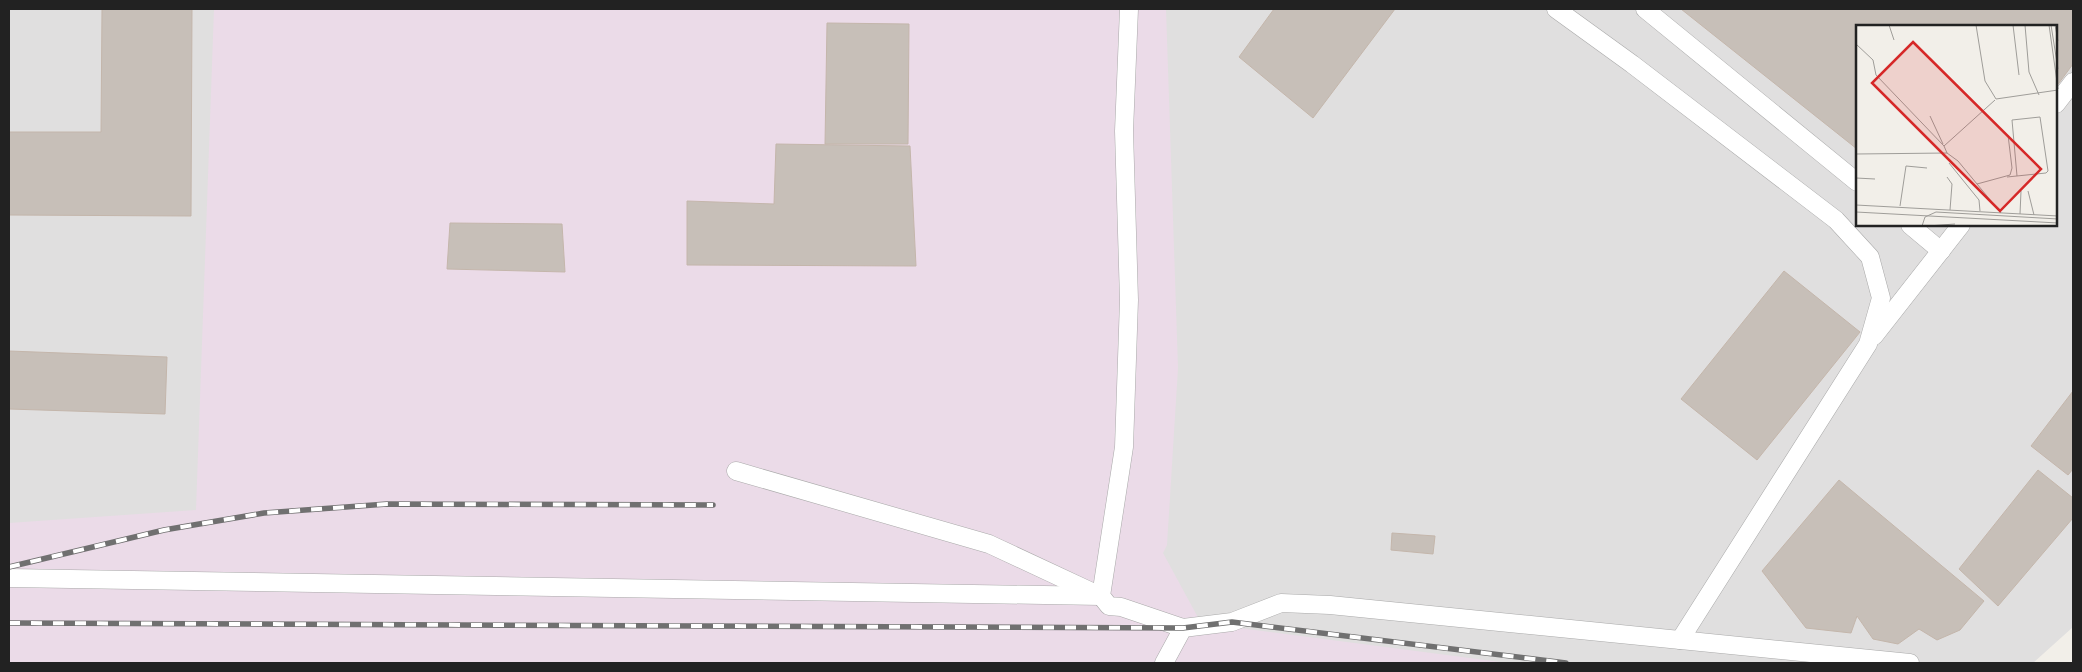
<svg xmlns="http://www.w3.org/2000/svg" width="2082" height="672" viewBox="0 0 2082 672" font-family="'PT Sans',sans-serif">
	<rect width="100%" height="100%" fill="#f2efe9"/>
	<!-- residential -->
	<path fill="#e0dfdf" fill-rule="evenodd" d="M9,9H2073V627L2033,663H9ZM1857,26H2056V225H1857Z"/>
	<!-- industrial -->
	<path fill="#ebdbe8" d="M214,9H1166L1178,368L1167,545L1163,553L1201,623L1508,663H9V523L196,510Z"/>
	<!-- building -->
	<g fill="#c7bfb8" stroke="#c4b6ab">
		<path d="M102,9H192L191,216L9,215V132H101Z"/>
		<path d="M1274,9H1395L1313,118L1239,57Z"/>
		<path d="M1681,9H2073V64L2056,87V26H1857V149Z"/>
		<path d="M827,23L909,24L908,144H825Z"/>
		<path d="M776,144L910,146L916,266L687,265V201L774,204Z"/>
		<path d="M450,223L562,224L565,272L447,269Z"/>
		<path d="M1784,271L1860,332L1757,460L1681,399Z"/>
		<path d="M9,351L167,357L165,414L9,409Z"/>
		<path d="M2073,391V469L2068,475L2031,446Z"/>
		<path d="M2038,470L2073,498V518L1998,606L1959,569Z"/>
		<path d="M1839,480L1984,601L1960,630L1937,640L1919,629L1898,644L1873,639L1857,616L1851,633L1806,628L1762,571Z"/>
		<path d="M1392,533L1435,536L1433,554L1391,550Z"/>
	</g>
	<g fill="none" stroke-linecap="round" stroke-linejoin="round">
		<defs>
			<g id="service">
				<path d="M1129,9L1124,131L1129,300L1124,447L1101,596L1109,606L1121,607L1183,628"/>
				<path d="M1556,9L1632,64L1836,220L1870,257L1881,298L1868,344L1680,640"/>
				<path d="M1645,9L1857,182"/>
				<path d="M2056,104L2073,82"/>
				<path d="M1910,225L1941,251"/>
				<path d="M1874,336L1961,225"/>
				<path d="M736,471L989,544L1094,593"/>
				<path d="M9,578L1101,596"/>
				<path d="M1164,663L1183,628L1232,622L1281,603L1330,605L1910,663"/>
			</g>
		</defs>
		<!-- service casing -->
		<use href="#service" stroke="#a9a9a9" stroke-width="19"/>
		<!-- service -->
		<use href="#service" stroke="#fff" stroke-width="18"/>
		<defs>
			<g id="rail">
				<path d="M9,567L164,530L264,513L387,504L713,505"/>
				<path d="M9,623L1183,628L1232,622L1566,663"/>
			</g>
		</defs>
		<!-- rail casing -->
		<use href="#rail" stroke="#707070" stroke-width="5.5"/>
		<!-- rail -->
		<use href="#rail" stroke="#fff" stroke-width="4" stroke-dasharray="11" stroke-linecap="butt"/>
	</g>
	<!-- overview -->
	<g transform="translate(1856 25)">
		<rect width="201" height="201" fill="#f2efe9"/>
		<path fill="none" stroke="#9f9d99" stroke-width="1" d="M33,0L38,15M120,0L129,56L140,74L202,65M157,0L163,50M169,0L173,47L183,70M193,0L202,64M195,0L202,44M199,0L202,16M0,19L17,35L20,50L88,121M74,91L87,119M91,128L88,121L139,75M0,129L91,128L102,136L145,188M93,138L123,175L124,186M91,152L96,159L94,185M151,152L190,148L192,146L184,92L156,95L161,151M0,153L19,154M121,159L154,150L156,143L152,110M172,166L178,190M0,180L202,191M44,181L50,141L71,143M0,187L202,198M164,189L165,166M66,201L69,192L80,187L202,194M72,201L99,199"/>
		<path fill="#d62828" fill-opacity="0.15" stroke="#d62828" stroke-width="2.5" d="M57,17L185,144L144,186L16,58Z"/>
		<rect width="201" height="201" fill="none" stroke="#222" stroke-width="2.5"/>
	</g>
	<!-- border -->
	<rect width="2082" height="672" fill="none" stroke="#222222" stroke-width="20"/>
</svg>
